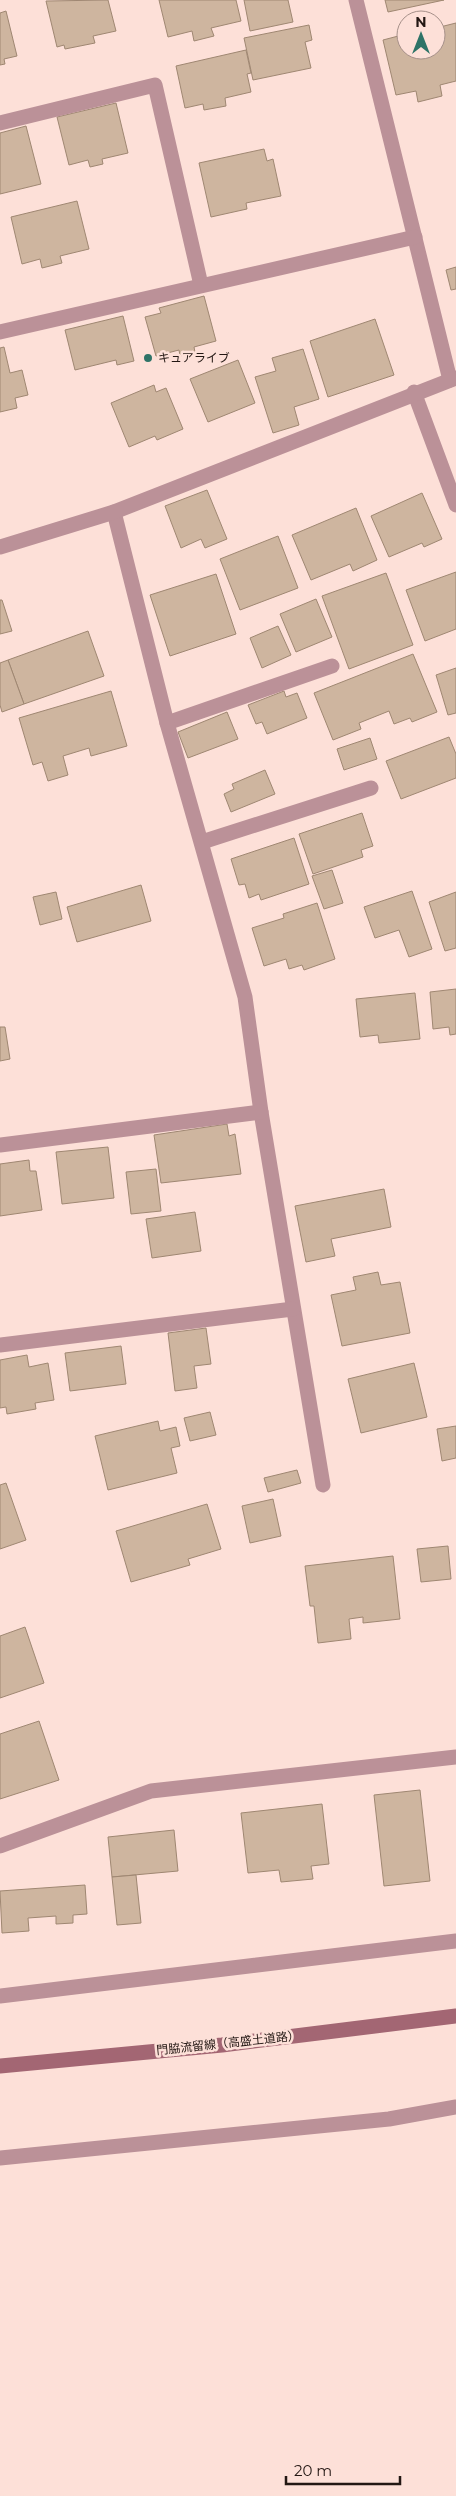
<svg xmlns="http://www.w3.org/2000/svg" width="456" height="2496" viewBox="0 0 456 2496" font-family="Montserrat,'Noto Sans JP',sans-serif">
	<rect width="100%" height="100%" fill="#fde0d8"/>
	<!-- building -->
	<g fill="#ceb59f" stroke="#9f8772">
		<path d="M108,0L116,31L93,36L95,43L65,49L64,45L57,47L46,1Z"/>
		<path d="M159,0H236L241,21L211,28L214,36L194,41L192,31L168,37Z"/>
		<path d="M244,0H288L293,22L250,31Z"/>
		<path d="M385,0H444L388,12Z"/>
		<path d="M6,11L17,56L4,59L5,64L0,65V13Z"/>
		<path d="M456,23V81L440,85L442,96L418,102L416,91L396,95L383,40L406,34V50H436V28Z"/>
		<path d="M309,25L312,40L305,42L311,68L253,80L244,38Z"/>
		<path d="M246,50L251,73L247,74L251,92L225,98L226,106L204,110L203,104L185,108L176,66Z"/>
		<path d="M116,103L128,153L102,159L103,164L90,167L88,160L69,165L57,117Z"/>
		<path d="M26,126L41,184L0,194V133Z"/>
		<path d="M264,149L267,161L273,159L281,196L246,203L247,209L211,217L199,163Z"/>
		<path d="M77,201L89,249L60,256L62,263L42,268L40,259L22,264L11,217Z"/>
		<path d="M456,267V289L451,290L446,270Z"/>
		<path d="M204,296L216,341L194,347L195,352L180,356L179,350L156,356L145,317L161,313L159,308Z"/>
		<path d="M123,316L134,361L117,365L116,360L75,370L65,330Z"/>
		<path d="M375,319L394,375L328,397L310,341Z"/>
		<path d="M4,347L10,373L22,370L28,395L15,398L17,408L0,412V348Z"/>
		<path d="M303,349L319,399L294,407L299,425L273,433L255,377L276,371L272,358Z"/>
		<path d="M238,360L255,403L208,422L190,379Z"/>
		<path d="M154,385L156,392L166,388L183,429L157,440L155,436L129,447L111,403Z"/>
		<path d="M207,490L227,539L205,548L201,539L181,548L165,506Z"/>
		<path d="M422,493L442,539L424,547L422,543L389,557L371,516Z"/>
		<path d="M356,508L377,560L353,571L350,564L311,580L292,535Z"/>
		<path d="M278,536L298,588L240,610L220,559Z"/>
		<path d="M456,572V629L425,641L406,590Z"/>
		<path d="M386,573L413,645L349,669L322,596Z"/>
		<path d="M216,574L236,634L170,656L150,595Z"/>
		<path d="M316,599L332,637L296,652L280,614Z"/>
		<path d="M0,600H2L12,631L0,634Z"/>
		<path d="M278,626L291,655L262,668L250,638Z"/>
		<path d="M88,631L104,676L24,704L8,660Z"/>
		<path d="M413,654L437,712L412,722L410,718L394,724L389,711L359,723L361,729L333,740L314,693Z"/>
		<path d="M8,660L24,704L2,712L0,705V663Z"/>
		<path d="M456,668V713L448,715L436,675Z"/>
		<path d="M111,691L127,746L91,756L89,748L63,756L68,775L48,781L42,762L33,765L19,718Z"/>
		<path d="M284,691L286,697L297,693L307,718L267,734L262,722L256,724L248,705Z"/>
		<path d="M227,712L238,739L188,758L178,732Z"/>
		<path d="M449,737L456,754V778L401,799L386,761Z"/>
		<path d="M370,738L377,759L344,770L337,749Z"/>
		<path d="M265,770L275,794L231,812L224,794L234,789L232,784Z"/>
		<path d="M362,813L373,846L361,850L363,857L313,874L299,834Z"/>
		<path d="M294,838L309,884L261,900L259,894L249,898L245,884L239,885L231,859Z"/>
		<path d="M332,870L343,903L324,909L312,876Z"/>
		<path d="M141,885L151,921L77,942L67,907Z"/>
		<path d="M412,891L432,949L409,957L399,930L375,938L364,907Z"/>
		<path d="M56,892L62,919L40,925L33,897Z"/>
		<path d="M456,892V948L445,951L429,902Z"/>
		<path d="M317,903L335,959L304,970L302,965L289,969L286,959L264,966L252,928L284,918L283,914Z"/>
		<path d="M456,989V1034L450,1035L449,1027L433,1029L430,992Z"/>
		<path d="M415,993L420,1039L379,1043L378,1035L360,1037L356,999Z"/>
		<path d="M0,1027H5L10,1059L0,1061Z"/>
		<path d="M227,1124L229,1136L235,1134L241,1174L161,1183L154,1135Z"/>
		<path d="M108,1147L114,1198L62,1204L56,1152Z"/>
		<path d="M29,1160L30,1171H36L42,1210L0,1216V1164Z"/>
		<path d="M156,1169L161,1211L131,1214L126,1172Z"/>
		<path d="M384,1189L391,1227L331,1239L335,1256L306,1262L295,1206Z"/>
		<path d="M195,1212L201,1251L152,1258L146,1219Z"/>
		<path d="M378,1272L381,1285L400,1282L410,1333L342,1346L331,1295L356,1290L353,1277Z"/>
		<path d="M206,1328L211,1364L194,1366L197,1388L175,1391L168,1333Z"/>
		<path d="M121,1346L126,1384L70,1391L65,1353Z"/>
		<path d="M27,1355L29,1367L48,1363L54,1400L35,1403L36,1409L7,1414L6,1407L0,1408V1360Z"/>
		<path d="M414,1363L427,1417L361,1433L348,1379Z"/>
		<path d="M210,1412L216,1435L190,1441L184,1418Z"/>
		<path d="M158,1421L160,1431L176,1427L180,1446L171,1448L177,1473L108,1490L95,1436Z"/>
		<path d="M456,1426V1458L442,1461L437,1429Z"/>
		<path d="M297,1470L301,1483L268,1492L264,1478Z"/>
		<path d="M6,1483L26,1540L0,1549V1485Z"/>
		<path d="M273,1499L281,1536L250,1543L242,1506Z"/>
		<path d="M207,1504L221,1549L188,1559L190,1565L131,1582L116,1531Z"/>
		<path d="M448,1546L451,1579L421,1582L417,1549Z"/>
		<path d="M393,1556L400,1619L363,1623V1617L349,1619L351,1639L318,1643L314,1606H310L305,1566Z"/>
		<path d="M25,1627L44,1683L0,1698V1636Z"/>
		<path d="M39,1721L59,1780L0,1799V1734Z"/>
		<path d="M420,1790L430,1881L384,1886L374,1795Z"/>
		<path d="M322,1804L329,1864L311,1866L313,1879L281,1882L279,1870L248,1873L241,1813Z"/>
		<path d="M174,1830L178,1871L112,1877L108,1837Z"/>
		<path d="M136,1875L141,1923L117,1925L112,1877Z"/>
		<path d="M85,1885L87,1914L73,1915V1923L56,1924V1916L28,1918L29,1931L2,1933L0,1891Z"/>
	</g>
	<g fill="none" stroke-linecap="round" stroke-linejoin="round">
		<!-- lane -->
		<g stroke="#bb9198" stroke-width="15">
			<path d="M167,723L332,666"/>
			<path d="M202,842L371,788"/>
		</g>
		<!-- street -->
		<g stroke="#bb9198" stroke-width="15">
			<path d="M356,0L450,380"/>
			<path d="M0,123L155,85L201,285"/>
			<path d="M0,332L415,237"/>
			<path d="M414,392L456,505"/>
			<path d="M114,512L167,723L245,997L261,1112L323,1485"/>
			<path d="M0,547L114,512L456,378"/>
			<path d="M0,1145L261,1112"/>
			<path d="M0,1345L293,1309"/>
			<path d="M0,1846L151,1791L456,1757"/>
			<path d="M0,1996L456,1941"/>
			<path d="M0,2158L389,2119L456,2107"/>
		</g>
		<!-- secondary -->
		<path stroke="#a36673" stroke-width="15" d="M0,2066L222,2045L456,2016"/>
	</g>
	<!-- markers -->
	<circle fill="#2e7367" stroke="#fde0d8" stroke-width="2" cx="148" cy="358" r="5"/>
	<g text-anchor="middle" stroke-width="5" stroke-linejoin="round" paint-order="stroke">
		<!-- poi labels -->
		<g font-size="12" fill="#231713" stroke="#fde0d8" text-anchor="start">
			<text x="158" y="362">キュアライブ</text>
		</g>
		<!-- street labels -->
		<g font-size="12" fill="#231713" stroke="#fde0d8">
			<text transform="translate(228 2043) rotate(-6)" y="4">門脇流留線（高盛土道路）</text>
		</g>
	</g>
	<!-- north arrow -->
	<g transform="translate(421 35)"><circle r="24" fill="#fde0d8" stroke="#a69089"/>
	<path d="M0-4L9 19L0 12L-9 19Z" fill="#2e7367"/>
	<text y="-8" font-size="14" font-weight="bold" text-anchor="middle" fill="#231713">N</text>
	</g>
	<!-- scale -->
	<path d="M286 2476v8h114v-8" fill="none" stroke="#231713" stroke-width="2.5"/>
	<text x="294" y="2476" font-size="15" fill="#231713" stroke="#fde0d8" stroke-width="4" paint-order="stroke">20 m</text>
</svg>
